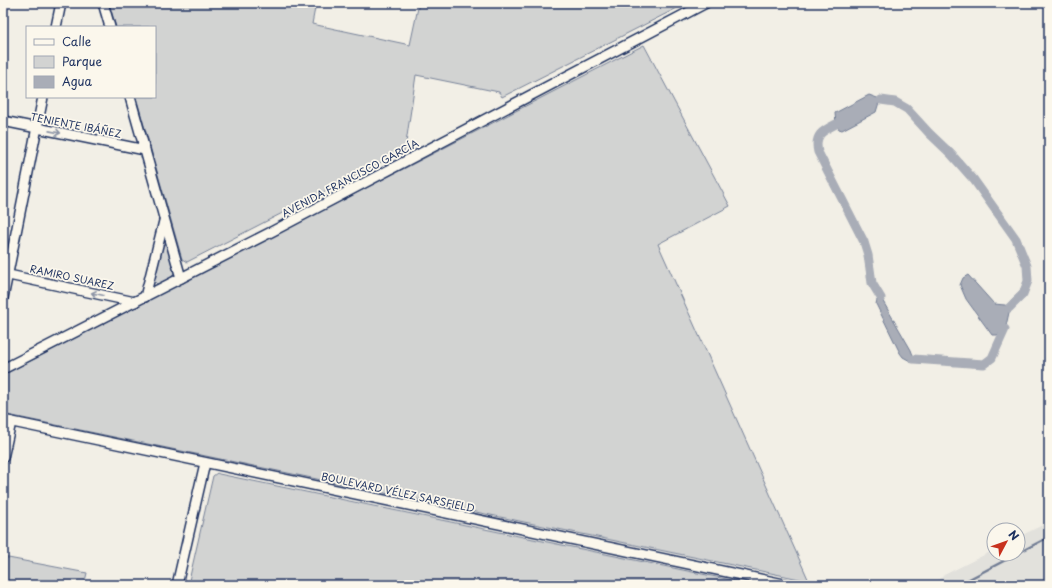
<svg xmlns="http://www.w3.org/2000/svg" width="1052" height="588" viewBox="0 0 1052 588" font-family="'Playpen Sans',sans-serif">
	<rect width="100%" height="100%" fill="#f2efe6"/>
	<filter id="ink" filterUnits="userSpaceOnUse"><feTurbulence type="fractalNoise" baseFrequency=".025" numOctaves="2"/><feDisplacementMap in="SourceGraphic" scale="8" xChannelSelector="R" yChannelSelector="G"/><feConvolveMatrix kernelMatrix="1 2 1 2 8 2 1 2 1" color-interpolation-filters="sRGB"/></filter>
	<g filter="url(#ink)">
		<!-- built -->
		<path fill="#e2e1dc" d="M1049,522V585H935L944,575L994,550V554H1018V537Z"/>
		<!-- green -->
		<g fill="#d2d3d2" stroke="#768198">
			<path d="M109,3H316L312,24L410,45L419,3H687L502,97L499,92L416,75L405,150L187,262L182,259L136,97H155V27H116Z"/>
			<path d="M644,45L730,206L658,244L809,581L3,414V375Z"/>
			<path d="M163,244L168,246L174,273L171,278L157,284L153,280Z"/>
			<path d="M217,473L219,474L755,585H188L213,476Z"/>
			<path d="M3,557L87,573L84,585H3Z"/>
		</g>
		<!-- water -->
		<g fill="#a9adb7" stroke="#707b93">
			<path d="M869,95L880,99L876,112L842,130L839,129L836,124L835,113Z"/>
			<path d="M968,275L994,304L1005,305L1010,308L1006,326L997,335H992L966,299L960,285L963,278Z"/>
			<path d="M881,298L911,350L914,358L912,362L903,357L900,353L876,304L877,300Z"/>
		</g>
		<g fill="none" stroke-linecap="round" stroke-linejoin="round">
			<!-- stream -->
			<g stroke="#707b93" stroke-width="2.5">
				<path d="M1018,553L1049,537"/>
				<path d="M958,585L1017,554"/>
			</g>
			<!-- canal -->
			<g stroke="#a9adb7" stroke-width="9">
				<path d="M881,100L895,102L907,109L929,133L951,154L974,180L1016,239L1027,266L1028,281L1023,294L1009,308"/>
				<path d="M836,124C822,131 814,135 818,152L864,242L868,255L872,283L881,298"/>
				<path d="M913,359L984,364L992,358L1005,329"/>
			</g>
			<defs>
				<g id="minor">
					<path d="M103,3L110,27"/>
					<path d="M56,27L61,3"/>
					<path d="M130,97L181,278"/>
					<path d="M3,121L145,150"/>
					<path d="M4,274L135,302"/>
					<path d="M145,297L164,221"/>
					<path d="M3,298L43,97"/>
					<path d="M3,369L273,231L706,3"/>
					<path d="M3,420L789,585"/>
					<path d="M3,458L11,422"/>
					<path d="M177,585L205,463"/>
				</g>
			</defs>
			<!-- minor casing -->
			<use href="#minor" stroke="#1b2f5e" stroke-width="12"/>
			<!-- minor -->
			<use href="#minor" stroke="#fbf7ec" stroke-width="9"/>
		</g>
		<!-- one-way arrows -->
		<defs><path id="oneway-shaft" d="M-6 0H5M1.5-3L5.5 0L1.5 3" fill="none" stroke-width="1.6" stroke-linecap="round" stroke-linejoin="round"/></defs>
		<g stroke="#8b93a5">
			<use href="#oneway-shaft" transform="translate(55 132) rotate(11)"/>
			<use href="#oneway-shaft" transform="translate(97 294) rotate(-168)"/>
		</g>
	</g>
	<g text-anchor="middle" stroke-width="3.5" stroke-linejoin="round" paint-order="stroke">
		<!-- street labels -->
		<g font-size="10" fill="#1b2f5e" stroke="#fbf7ec">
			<text transform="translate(76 125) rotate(11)" y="4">TENIENTE IBÁÑEZ</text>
			<text transform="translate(350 178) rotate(-28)" y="4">AVENIDA FRANCISCO GARCÍA</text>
			<text transform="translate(72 277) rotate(12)" y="4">RAMIRO SUAREZ</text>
			<text transform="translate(398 492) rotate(12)" y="4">BOULEVARD VÉLEZ SARSFIELD</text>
		</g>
	</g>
	<!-- margin -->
	<rect width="1052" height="588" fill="none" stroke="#fbf7ec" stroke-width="16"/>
	<rect x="8" y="8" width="1036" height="572" fill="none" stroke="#1b2f5e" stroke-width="1.5" filter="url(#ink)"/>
	<!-- legend -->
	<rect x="26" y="26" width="130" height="72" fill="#fbf7ec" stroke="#a1a7b3"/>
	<rect x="34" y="39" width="20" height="6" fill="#fbf7ec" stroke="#a1a7b3"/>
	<text x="62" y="46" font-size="12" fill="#1b2f5e">Calle</text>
	<rect x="34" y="56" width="20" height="12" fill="#d2d3d2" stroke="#a1a7b3"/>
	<text x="62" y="66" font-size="12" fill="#1b2f5e">Parque</text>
	<rect x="34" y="76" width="20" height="12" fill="#a9adb7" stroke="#a1a7b3"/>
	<text x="62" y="86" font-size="12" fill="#1b2f5e">Agua</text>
	<!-- north arrow -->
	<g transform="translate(1006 542) rotate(49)"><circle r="19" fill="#fbf7ec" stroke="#a1a7b3"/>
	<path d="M0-3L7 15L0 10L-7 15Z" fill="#c8321e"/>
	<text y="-6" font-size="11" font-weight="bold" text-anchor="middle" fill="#1b2f5e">N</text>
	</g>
</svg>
